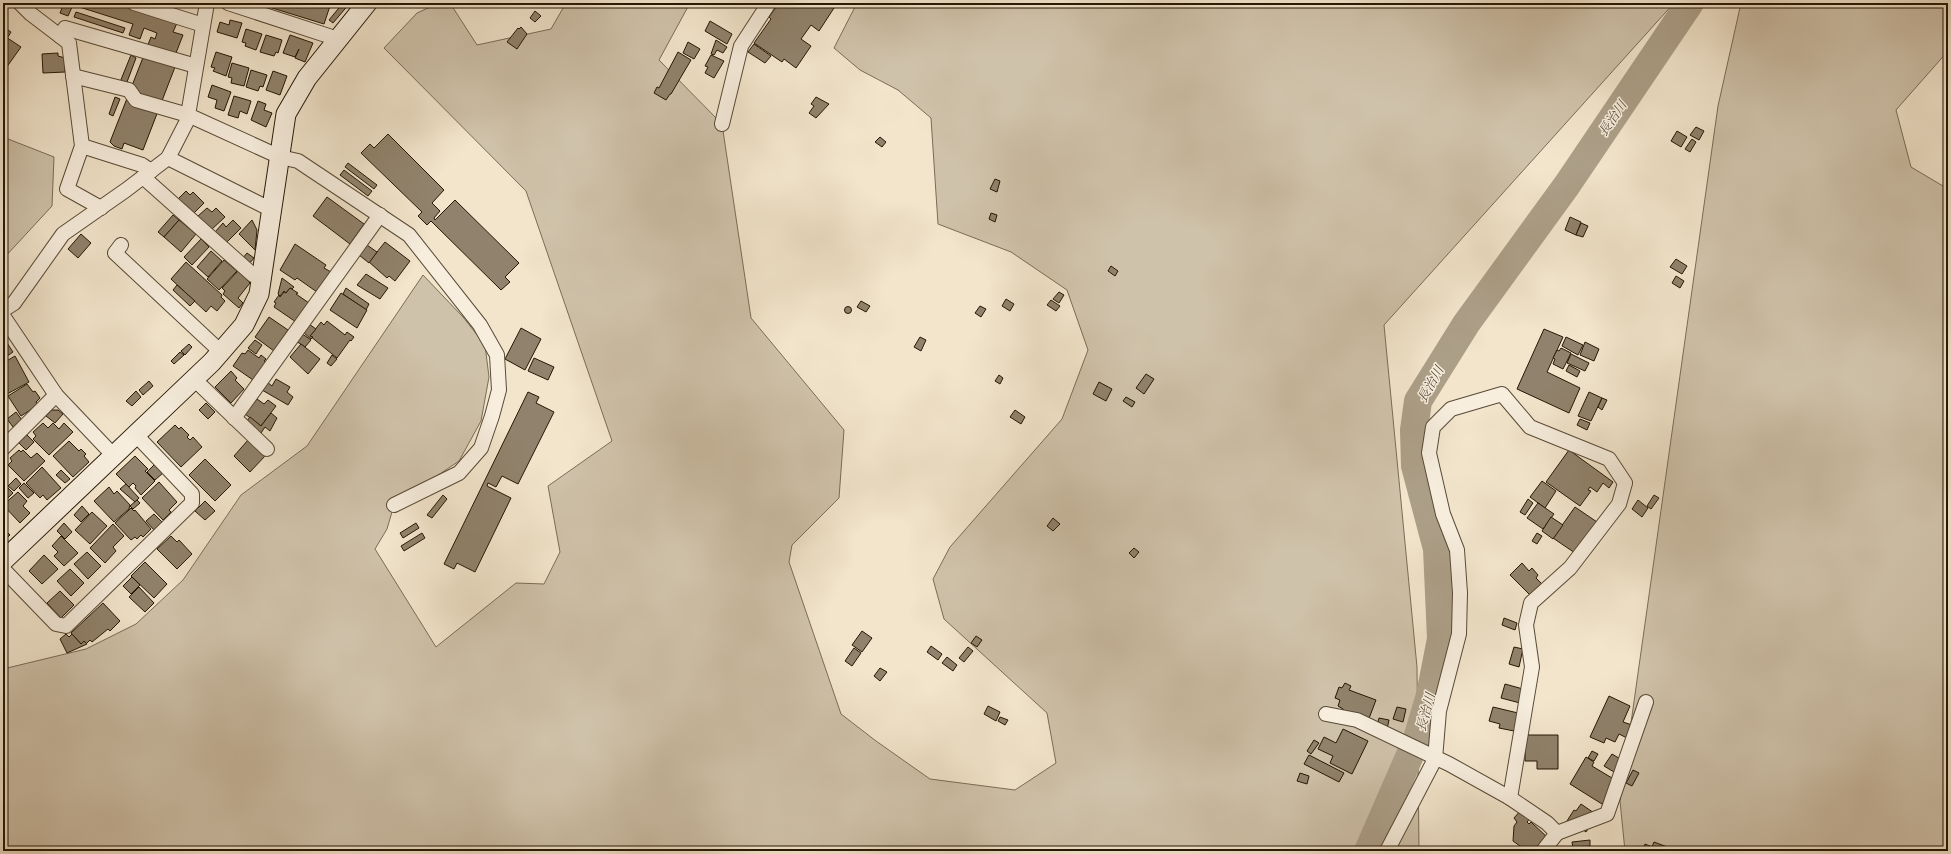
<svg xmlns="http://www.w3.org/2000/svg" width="1951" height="854" viewBox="0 0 1951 854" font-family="'IM FELL Great Primer','Noto Serif JP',serif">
	<rect width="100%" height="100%" fill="#f2e5cc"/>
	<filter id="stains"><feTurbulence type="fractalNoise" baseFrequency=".005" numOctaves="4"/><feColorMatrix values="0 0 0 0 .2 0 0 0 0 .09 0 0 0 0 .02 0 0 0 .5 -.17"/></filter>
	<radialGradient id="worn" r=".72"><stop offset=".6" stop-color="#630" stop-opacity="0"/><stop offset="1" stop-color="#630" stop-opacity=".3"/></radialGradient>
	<!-- green -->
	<g fill="#cfc2aa" stroke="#7a6c57">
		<path d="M439,3H450L477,45L551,29L566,3H690L659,60L722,124L751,318L844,430L839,498L792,545L789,562L841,714L876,741L930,779L1015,790L1056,763L1047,713L944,619L933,579L950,547L1062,419L1088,350L1067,290L1011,252L938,224L931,118L898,90L860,70L834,48L857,3H1674L1384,325L1417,667L1419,851H3V669L86,649L136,624L183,580L241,495L307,446L423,275L463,317L485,345L489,377L481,421L459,461L394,505L387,529L375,549L436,647L516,583L544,584L560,552L548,486L612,441L526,191L384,48L417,13Z"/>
		<path d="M1741,3H1948V51L1896,110L1911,167L1948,189V851H1625L1620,801L1718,106Z"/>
		<path d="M3,137L54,157L52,206L3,259Z"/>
	</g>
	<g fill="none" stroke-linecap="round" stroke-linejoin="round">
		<!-- river -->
		<path stroke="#ac9f88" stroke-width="28" d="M1368,851L1417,739L1430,695L1441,639L1437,549L1415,466L1414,430L1418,401L1466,324L1567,185L1690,3"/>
	</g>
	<!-- building -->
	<g fill="#90826c" stroke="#251704">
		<path d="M64,3H169L175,5L170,18L178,21L173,32L183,35L176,53L180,54L143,150L124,143L122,149L114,146L110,142L151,37L155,39L157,33L144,28L140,39L129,35L133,24L73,5L68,16L60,13Z"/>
		<path d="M256,3H331L324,24Z"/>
		<path d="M343,3H350L333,23L329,20Z"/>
		<path d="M779,3H827L834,8L819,31L811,25L801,39L811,46L796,68L784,59L782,62L754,43L771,19L769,17Z"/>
		<path d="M535,11L541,16L535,22L530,18Z"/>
		<path d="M76,12L125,28L123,33L74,17Z"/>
		<path d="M230,20L242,23L237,38L217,32L220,22L229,25Z"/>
		<path d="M710,21L732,34L727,44L705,31Z"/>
		<path d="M521,27L527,34L517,49L507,42L518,28L519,29Z"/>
		<path d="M5,28L11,32L8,37L3,34Z"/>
		<path d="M246,29L262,34L256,50L245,46L246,43L242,42Z"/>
		<path d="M3,35L21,47L6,68L3,66Z"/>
		<path d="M266,35L282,40L278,53L276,52L274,56L260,52Z"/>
		<path d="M290,35L313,43L305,62L295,58L299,49L295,57L283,53Z"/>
		<path d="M716,40L727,47L723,53L717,50L714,55L711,54Z"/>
		<path d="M688,42L700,49L694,59L683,53Z"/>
		<path d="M754,44L771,56L765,63L748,52Z"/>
		<path d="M216,52L232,57L226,76L213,71L215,68L211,67Z"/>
		<path d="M678,52L691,60L671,94H670L666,100L654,93L657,87L659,88Z"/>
		<path d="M58,53V56L65,58V72L43,73L42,54Z"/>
		<path d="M131,55L136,58L124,90L118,87Z"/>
		<path d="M711,55L724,61L714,78L705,73L708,67L705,66Z"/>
		<path d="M232,63L249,68L244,86L231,83L232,78L228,77Z"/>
		<path d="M251,70L267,75L263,87L260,86L258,91L246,87Z"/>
		<path d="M273,71L287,76L280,95L266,90Z"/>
		<path d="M212,85L231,92L224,111L215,108L217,100L208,97Z"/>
		<path d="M234,96L251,101L247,114L240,111L238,118L228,115Z"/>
		<path d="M115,97L120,99L113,116L109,114Z"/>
		<path d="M816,97L829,104L816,118L809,113L814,106L811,104Z"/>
		<path d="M258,101L266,104L264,110L272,113L266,127L251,120Z"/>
		<path d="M1696,127L1704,131L1699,140L1690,135Z"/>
		<path d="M1677,131L1687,137L1681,147L1671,141Z"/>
		<path d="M388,134L444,190L432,203L440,211L434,218L435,220L455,200L519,263L505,277L510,282L501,290L431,221L427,225L418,216L422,212L361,153L370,144L374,148Z"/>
		<path d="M880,137L886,142L882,147L875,142Z"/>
		<path d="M1692,139L1696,142L1690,152L1685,149Z"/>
		<path d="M348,163L377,185L374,189L345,167Z"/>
		<path d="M344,170L372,191L368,196L340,175Z"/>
		<path d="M995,179L1000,181L997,192L990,189Z"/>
		<path d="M186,191L190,195L193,192L204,203L193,214L178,199Z"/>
		<path d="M327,197L364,224L350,244L313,216Z"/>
		<path d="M207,208L212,212L216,208L225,217L211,230L198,216Z"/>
		<path d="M991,213L997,215L995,222L989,219Z"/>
		<path d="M173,215L179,220L164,237L158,232Z"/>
		<path d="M1570,217L1581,222L1576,235L1565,230Z"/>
		<path d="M179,220L196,234L181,252L164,237Z"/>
		<path d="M233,220L241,228L226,243L215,232L223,223L226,227Z"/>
		<path d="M252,220L257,230L255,250L239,234Z"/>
		<path d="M1581,223L1588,226L1583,237L1576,235Z"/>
		<path d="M81,234L91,243L78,258L68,249Z"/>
		<path d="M201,239L209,247L192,265L184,257Z"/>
		<path d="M385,242L410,261L395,281L389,276L387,278L369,262Z"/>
		<path d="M295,244L326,265L324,268L331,272L317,292L297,278L295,280L280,270Z"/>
		<path d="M367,245L377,252L369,263L359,255Z"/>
		<path d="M211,251L222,261L208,277L197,267Z"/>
		<path d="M247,253L254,258L249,264L242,259Z"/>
		<path d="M1676,259L1687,266L1682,274L1670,267Z"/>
		<path d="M224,260L237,271L219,290L207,279Z"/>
		<path d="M186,262L222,295L221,297L225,301L217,311L211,306L206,312L171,279Z"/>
		<path d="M1111,266L1118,271L1115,276L1108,271Z"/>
		<path d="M238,271L250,283L238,298L243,303L239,308L223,294L225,291L222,288Z"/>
		<path d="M366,274L388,288L380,299L357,285Z"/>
		<path d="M1676,276L1684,281L1680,288L1672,283Z"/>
		<path d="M282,278L294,287L292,289L290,288L286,293L284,291L280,296L278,294Z"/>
		<path d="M177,285L195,301L190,306L173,290Z"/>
		<path d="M290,288L298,293L296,294L309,303L296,322L274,307L276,303L274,302L279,295L280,297L284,292L286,293Z"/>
		<path d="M346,288L369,304L366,310L343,294Z"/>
		<path d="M1059,292L1064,295L1059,303L1053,299Z"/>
		<path d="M341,293L367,310L357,328L330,310Z"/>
		<path d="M1006,299L1014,304L1010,311L1002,306Z"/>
		<path d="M1051,300L1060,306L1056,311L1047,305Z"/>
		<path d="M861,301L870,306L866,312L857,307Z"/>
		<path d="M980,306L986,309L981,317L975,313Z"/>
		<circle cx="848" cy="310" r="3.5"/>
		<path d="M269,317L288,330L274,351L255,337Z"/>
		<path d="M327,321L345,335L347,332L354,337L351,341L350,340L337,358L310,336L321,322L324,325Z"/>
		<path d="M309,324L316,329L310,336L313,337L311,339L303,332Z"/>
		<path d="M521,328L541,339L525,370L505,359Z"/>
		<path d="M1544,329L1563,337L1547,372L1580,388L1569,413L1517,389Z"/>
		<path d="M301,333L311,340L305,347L296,341Z"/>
		<path d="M3,337L13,352L3,359Z"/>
		<path d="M920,337L926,340L921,351L914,347Z"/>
		<path d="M1566,337L1583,345L1578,355L1562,346Z"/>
		<path d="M255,340L262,345L256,354L248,348Z"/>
		<path d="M1585,342L1599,349L1594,361L1580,355Z"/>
		<path d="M189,344L192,347L185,355L181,351Z"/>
		<path d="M301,344L320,359L308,374L290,357Z"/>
		<path d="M1561,348L1571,353L1563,369L1553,364L1555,359L1553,358L1557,350L1559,351Z"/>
		<path d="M248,350L259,358L261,355L266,359L264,361L266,362L253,380L233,366L242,353L245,354Z"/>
		<path d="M180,352L184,355L174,364L171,361Z"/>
		<path d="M1571,354L1589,363L1585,371L1567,363Z"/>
		<path d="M332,355L337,359L331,366L327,363Z"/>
		<path d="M15,356L29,382L7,394L3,386V363Z"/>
		<path d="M534,358L554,367L548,380L528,371Z"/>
		<path d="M1569,365L1580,371L1577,377L1566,371Z"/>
		<path d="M231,371L237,378L235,380L244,389L231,403L215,387Z"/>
		<path d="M1146,374L1154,379L1144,394L1136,388Z"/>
		<path d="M999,375L1003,378L1000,384L995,381Z"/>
		<path d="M276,379L290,387L287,392L293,397L288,405L262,390L267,382L272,386Z"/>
		<path d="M149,381L153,386L143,395L139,390Z"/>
		<path d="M1099,382L1112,389L1106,401L1093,394Z"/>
		<path d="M27,384L33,392L35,391L40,398L36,402L38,405L21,416L8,396Z"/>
		<path d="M136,391L141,397L132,406L126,401Z"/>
		<path d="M528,392L539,397L536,403L554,412L518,484L502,476L496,487L488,483L487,486L511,498L475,572L457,563L454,569L444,564Z"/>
		<path d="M1589,392L1602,398L1591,421L1578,416Z"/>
		<path d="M1126,397L1135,402L1132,407L1123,401Z"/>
		<path d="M1602,398L1607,400L1602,410L1598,407Z"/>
		<path d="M257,399L264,404L268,400L276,406L261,426L245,414Z"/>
		<path d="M206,403L215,412L208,419L199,410Z"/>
		<path d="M52,410H58L63,414L55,423L46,416Z"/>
		<path d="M1015,410L1025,417L1021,424L1010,417Z"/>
		<path d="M16,412L22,420L13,427L7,419Z"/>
		<path d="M271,413L277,418L270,431L265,427L261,433L246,422L250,417L261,426Z"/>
		<path d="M1580,419L1590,423L1587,430L1577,425Z"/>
		<path d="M43,423L48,428L53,423L59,429L64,423L73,432L49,455L33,439L36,436L33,432Z"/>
		<path d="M175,425L179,429L181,427L189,435L187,437L190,440L193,437L202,447L181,467L157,442Z"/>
		<path d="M26,434L34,442L26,450L18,442Z"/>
		<path d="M248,440L265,456L250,472L234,456Z"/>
		<path d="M69,441L79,451L81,449L86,454L84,456L89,462L73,477L53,456Z"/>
		<path d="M19,450L21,452L23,450L31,458L37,453L45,461L24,481L8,465L12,461L10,458Z"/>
		<path d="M1569,450L1613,482L1609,488L1603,483L1597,492L1590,487L1588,490L1591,491L1580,506L1546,482Z"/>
		<path d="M135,456L148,469L145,471L155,481L141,495L135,488L136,486L133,483L129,487L116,474Z"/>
		<path d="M205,459L231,485L215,501L189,475Z"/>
		<path d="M155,464L164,472L155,480L147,472Z"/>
		<path d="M42,467L61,488L47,500L43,495L40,498L26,483Z"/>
		<path d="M61,470L70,479L65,483L56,475Z"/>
		<path d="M16,478L21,484L14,491L8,486Z"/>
		<path d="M1542,481L1556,491L1545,508L1530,497Z"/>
		<path d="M159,482L177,502L169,510L171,512L163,520L142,498Z"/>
		<path d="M3,483L13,493L3,503Z"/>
		<path d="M24,483L34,493L28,498L19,488Z"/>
		<path d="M126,484L139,498L135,502L120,489Z"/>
		<path d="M109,487L114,494L117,491L130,505L129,509L114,522L94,501Z"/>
		<path d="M18,492L27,501L23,506L30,513L20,523L3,505Z"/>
		<path d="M443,495L447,499L432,518L427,515Z"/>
		<path d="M1654,495L1659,498L1651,509L1647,506Z"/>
		<path d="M1528,499L1533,503L1525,515L1520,512Z"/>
		<path d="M137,500L140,503L133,509L130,506Z"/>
		<path d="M1638,500L1648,508L1642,517L1632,509Z"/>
		<path d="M205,501L215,511L205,520L195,511Z"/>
		<path d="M1538,503L1554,514L1543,529L1527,518Z"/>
		<path d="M82,506L89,514L81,522L74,515Z"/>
		<path d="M1575,507L1597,522L1575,553L1553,538Z"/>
		<path d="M131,508L134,511L135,510L151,529L143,537L141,535L137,539L135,537L131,540L115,523Z"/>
		<path d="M92,512L107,526L90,544L75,530Z"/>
		<path d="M154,514L162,522L154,530L146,521Z"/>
		<path d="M1551,517L1563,525L1553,539L1542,531Z"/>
		<path d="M1053,518L1060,524L1053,531L1047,526Z"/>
		<path d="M64,523L72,532L65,539L57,531Z"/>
		<path d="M416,523L419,528L403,538L400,533Z"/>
		<path d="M113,524L124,536L113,547L116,551L105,563L90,548Z"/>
		<path d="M3,528L10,535L3,541Z"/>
		<path d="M422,533L425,538L404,551L401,546Z"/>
		<path d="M1537,533L1542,536L1537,544L1532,541Z"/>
		<path d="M61,536L78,553L64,566L54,556L58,552L52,546Z"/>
		<path d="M171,536L177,542L179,540L192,554L177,569L157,549Z"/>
		<path d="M1134,548L1139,552L1134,558L1129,553Z"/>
		<path d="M87,552L101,566L88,579L74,564Z"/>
		<path d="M44,555L58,569L42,584L29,571Z"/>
		<path d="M145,562L167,584L154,598L131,576Z"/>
		<path d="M1522,563L1529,571L1532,568L1538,575L1536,578L1542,584L1530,595L1510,575Z"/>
		<path d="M70,569L84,583L71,596L57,581Z"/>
		<path d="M132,577L140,585L131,594L123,586Z"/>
		<path d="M139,587L154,603L145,612L129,597Z"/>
		<path d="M60,591L74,605L61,618L47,603Z"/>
		<path d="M103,603L120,621L110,631L108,629L92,642L90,640L86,644L84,641L81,644L71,633Z"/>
		<path d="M1504,618L1517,623L1515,630L1502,625Z"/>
		<path d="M862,631L872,638L862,652L852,645Z"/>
		<path d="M66,634L69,637L72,634L81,644L84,641L87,644L67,653L60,639Z"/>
		<path d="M976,636L982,640L977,647L971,643Z"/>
		<path d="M931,646L942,654L938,660L927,652Z"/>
		<path d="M968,647L973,651L964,662L959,658Z"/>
		<path d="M1514,647L1523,649L1519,667L1509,664Z"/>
		<path d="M854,648L861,653L852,666L845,661Z"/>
		<path d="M947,657L957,665L953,671L942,663Z"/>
		<path d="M880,668L887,672L880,681L874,676Z"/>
		<path d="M1345,683L1351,686L1349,690L1376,700L1368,721L1343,710V709L1338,706L1340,700L1335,698L1339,687L1342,688Z"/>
		<path d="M1505,684L1523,689L1520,703L1501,698Z"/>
		<path d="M1609,696L1630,706L1623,722L1632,725L1627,738L1619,734L1615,742L1606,738L1604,743L1590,737Z"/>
		<path d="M988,706L1000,712L996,721L984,714Z"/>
		<path d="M1397,707L1406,709L1403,722L1393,719Z"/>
		<path d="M1493,707L1518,713L1514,731L1499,728L1500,724L1489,721Z"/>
		<path d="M1000,717L1008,720L1005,725L998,721Z"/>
		<path d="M1379,718L1389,720L1387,729L1377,726Z"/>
		<path d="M1343,729L1368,741L1352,774L1330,763L1333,756L1318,749L1324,737L1336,743Z"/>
		<path d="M1525,735H1558V769H1537V761H1525Z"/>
		<path d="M1314,740L1319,743L1311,754L1307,751Z"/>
		<path d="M1592,751L1598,754L1594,761L1588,758Z"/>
		<path d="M1612,754L1622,760L1614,772L1604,766Z"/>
		<path d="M1309,755L1344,773L1339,782L1304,764Z"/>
		<path d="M1586,757L1594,762L1592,766L1617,781L1602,804L1570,784Z"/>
		<path d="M1633,770L1639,773L1632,786L1626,783Z"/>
		<path d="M1300,773L1309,776L1307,784L1297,781Z"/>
		<path d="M1581,804L1597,815L1586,832L1578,826L1565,824L1574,810L1576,811Z"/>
		<path d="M1521,810L1531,817L1527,822L1529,824L1531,822L1548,838L1538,851H1527L1513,841L1514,826L1517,822L1514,818Z"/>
		<path d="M1590,840V846L1573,848L1572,842Z"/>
		<path d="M1654,842L1670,848L1669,851H1642L1645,844L1652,847Z"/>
	</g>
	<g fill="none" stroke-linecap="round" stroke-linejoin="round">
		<defs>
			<g id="street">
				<path d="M20,3L31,14L69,43L82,146L67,189L101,208"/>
				<path d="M134,3L203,25"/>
				<path d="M228,3L338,39"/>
				<path d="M60,36L65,28L196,66"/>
				<path d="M73,76L129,90L136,100L188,115L280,157L298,161L409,235L480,325L497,355L499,390L492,416L481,448L459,473L394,505"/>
				<path d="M722,124L741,46L769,3"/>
				<path d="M82,146L142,165L151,171"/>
				<path d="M168,158L272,210"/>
				<path d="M143,177L253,275L261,276"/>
				<path d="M121,245L115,253L221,352"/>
				<path d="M3,310L14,303L63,234L126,190L168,158L187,121L207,3"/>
				<path d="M3,316L56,395L114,456"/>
				<path d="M194,379L267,449"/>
				<path d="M234,418L380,215"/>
				<path d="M3,448L56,395"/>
				<path d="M3,569L56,624L66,626L192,503V494L136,435"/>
				<path d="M1326,714L1357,720L1449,764L1510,798"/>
				<path d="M1557,833L1607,814L1646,702"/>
				<path d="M1387,851L1435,759L1439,711L1459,634L1460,593L1457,550L1443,514L1429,453L1433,427L1451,409L1502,394L1530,427L1609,459L1625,483L1619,504L1570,568L1531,603L1526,625L1532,667L1510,798L1547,823L1557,833L1543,851"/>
			</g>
			<path id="secondary" d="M3,561L212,362L244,325L259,294L286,114L307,78L367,3"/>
		</defs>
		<!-- street casing -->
		<use href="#street" stroke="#584a36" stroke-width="16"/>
		<!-- secondary casing -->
		<use href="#secondary" stroke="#251704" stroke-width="21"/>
		<!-- street -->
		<use href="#street" stroke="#f7eede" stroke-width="14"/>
		<!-- secondary -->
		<use href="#secondary" stroke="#f7eede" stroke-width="19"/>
	</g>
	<g text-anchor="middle" stroke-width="3" stroke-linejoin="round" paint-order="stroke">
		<!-- water labels -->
		<g font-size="13" font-style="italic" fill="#5b4d39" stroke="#f7eede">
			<text transform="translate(1612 118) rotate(-56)" y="5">長治川</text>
			<text transform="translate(1430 384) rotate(-61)" y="5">長治川</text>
			<text transform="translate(1425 712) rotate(-75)" y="5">長治川</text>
		</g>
	</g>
	<!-- margin -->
	<rect width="1951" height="854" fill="none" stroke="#f2e5cc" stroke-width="16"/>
	<rect x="4" y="4" width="1943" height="846" fill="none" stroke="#251704" stroke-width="2"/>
	<rect x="8" y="8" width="1935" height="838" fill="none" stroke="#251704"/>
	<rect width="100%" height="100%" filter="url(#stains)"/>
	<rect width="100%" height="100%" fill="url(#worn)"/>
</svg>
